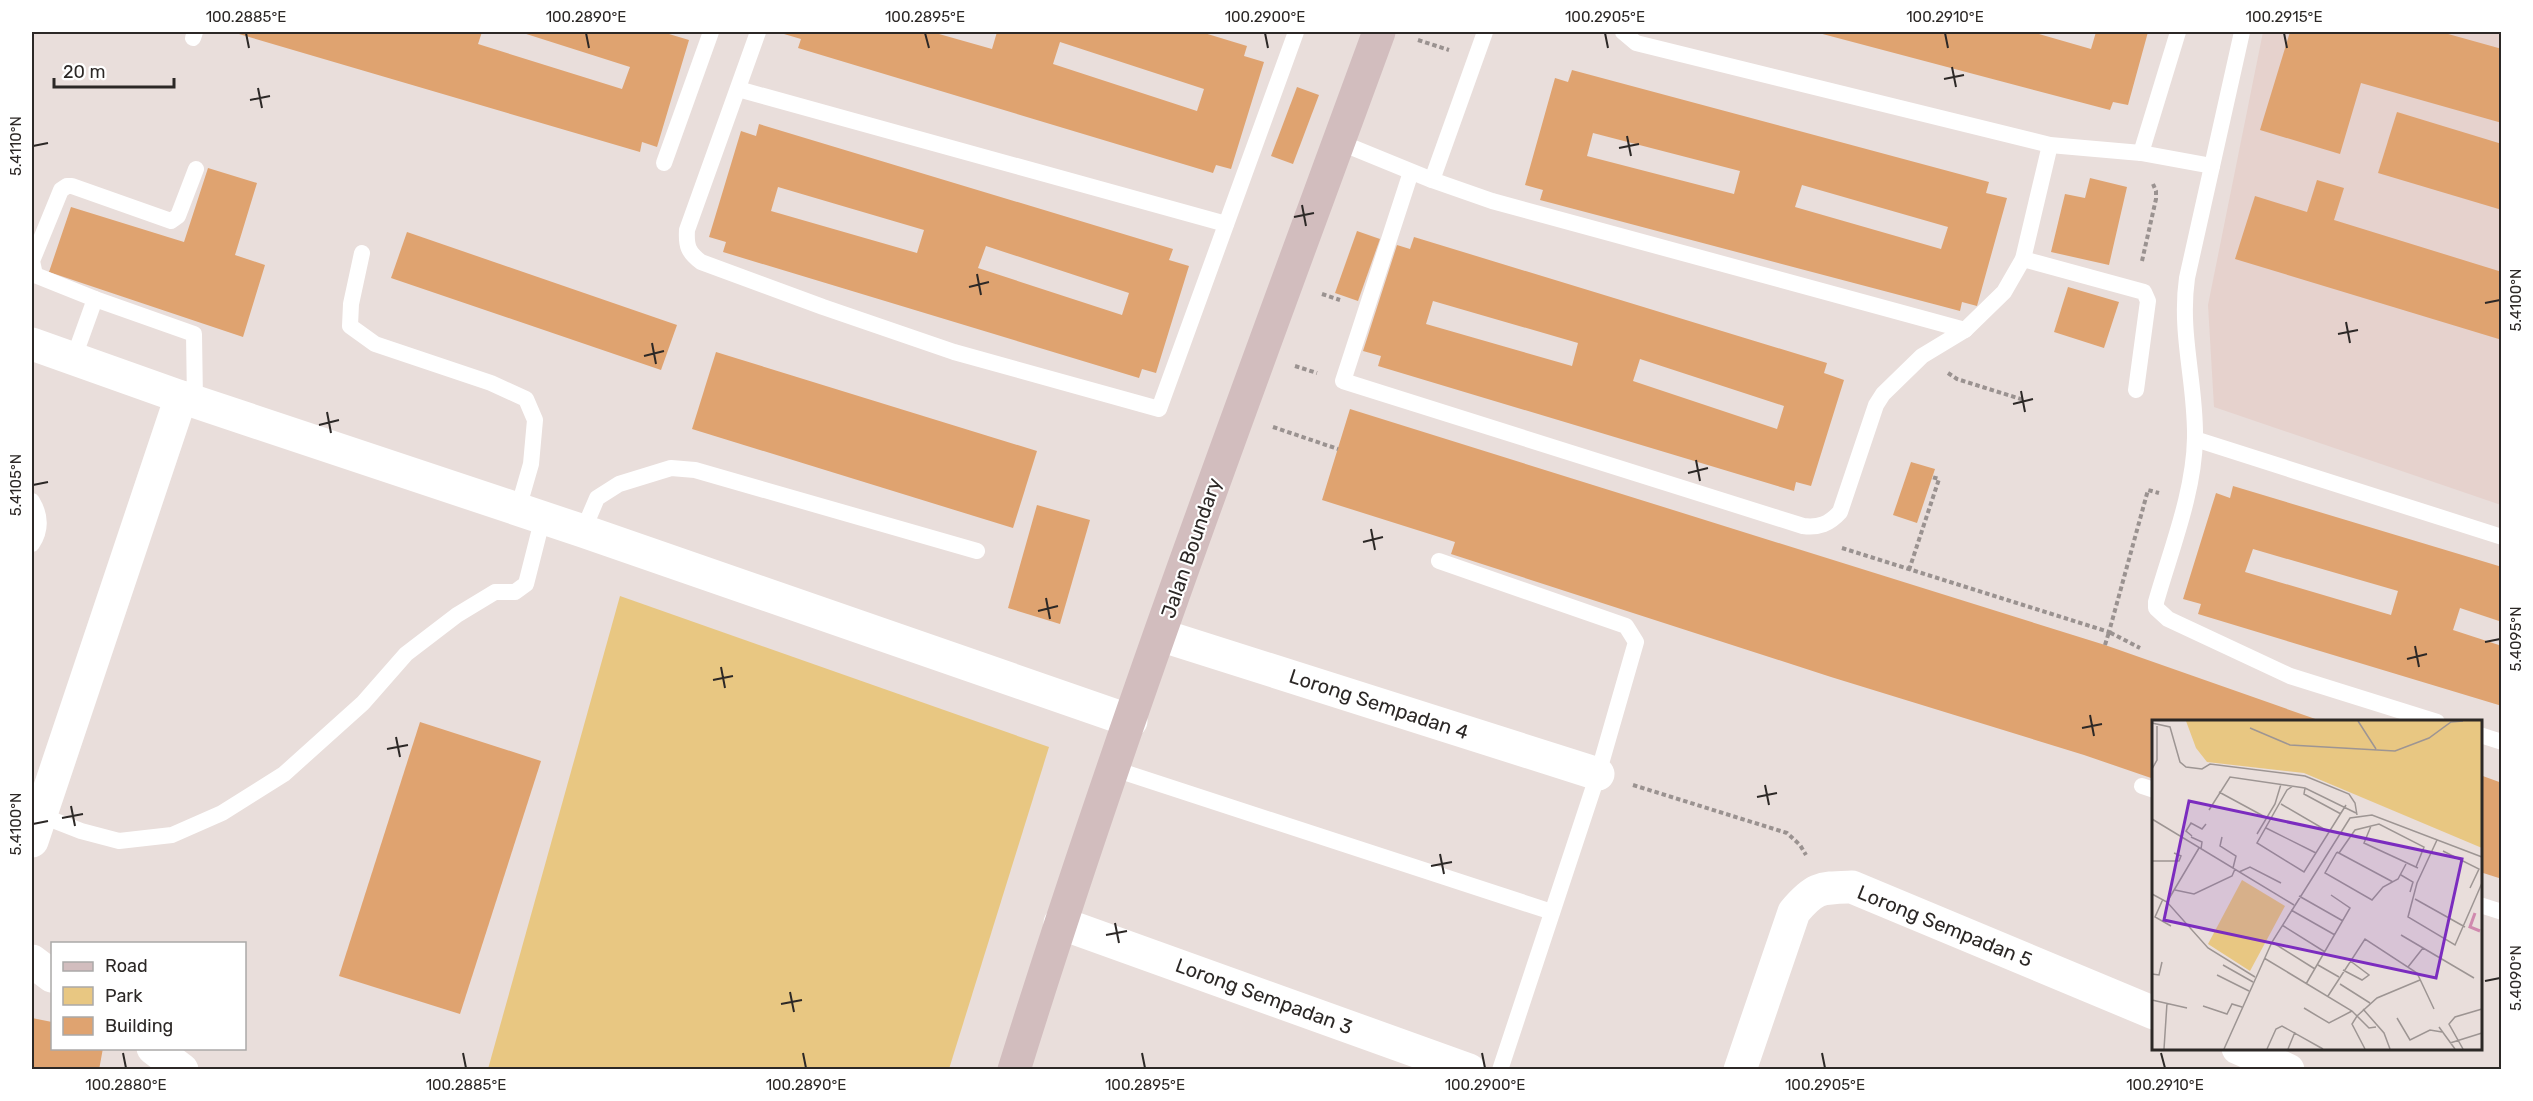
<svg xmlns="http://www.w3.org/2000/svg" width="2533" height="1101" viewBox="0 0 2533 1101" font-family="Rubik,sans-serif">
	<rect width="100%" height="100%" fill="#e9dedb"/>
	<!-- built -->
	<path fill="#e6d2cd" d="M2263,32H2501V505L2214,407L2208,305Z"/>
	<!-- green -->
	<path fill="#e8c782" d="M620,596L1049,747L949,1069H488Z"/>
	<!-- building -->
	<g fill="#dfa370" fill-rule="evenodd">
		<path d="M232,32H482L478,44L622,89L630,67L520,32H669V34L689,40L657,147L642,142L640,152Z"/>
		<path d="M784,32H932L992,49L997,32H1201L1247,46L1244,56L1264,62L1231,169L1216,165L1213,173L798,48L801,39L784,34ZM1060,42L1204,89L1197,111L1053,64Z"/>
		<path d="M1815,32H2032L2091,49L2096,32H2148L2128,105L2113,102L2110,110Z"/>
		<path d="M2290,32H2441L2502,49V123L2361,83L2340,154L2260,130Z"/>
		<path d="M1572,70L1989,182L1986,193L2007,198L1977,306L1962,302L1960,311L1540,200L1543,190L1525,185L1555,78L1568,82ZM1593,133L1740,171L1734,194L1587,156ZM1802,185L1948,227L1941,249L1795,207Z"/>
		<path d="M1297,87L1319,95L1293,164L1271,156Z"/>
		<path d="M2397,112L2502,144V210L2378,173Z"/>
		<path d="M759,124L1173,249L1169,260L1189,266L1156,373L1142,369L1139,378L723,252L726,242L709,237L741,131L756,136ZM778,187L924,230L917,253L771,211ZM986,246L1129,293L1122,315L978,268Z"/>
		<path d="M208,168L257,183L235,255L265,265L243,337L49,272L71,207L184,242Z"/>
		<path d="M2090,178L2127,187L2109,265L2051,252L2065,194L2085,198Z"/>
		<path d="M2317,180L2344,188L2334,220L2502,272V340L2235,259L2255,196L2307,212Z"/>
		<path d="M1357,231L1380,239L1358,301L1335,293Z"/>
		<path d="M407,232L677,325L661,370L391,278Z"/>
		<path d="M1414,237L1827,363L1824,373L1844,380L1811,486L1796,482L1794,491L1378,366L1381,356L1363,351L1397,245L1410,249ZM1433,301L1578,343L1572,366L1426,324ZM1640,359L1784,406L1777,429L1633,381Z"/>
		<path d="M2068,287L2119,302L2104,348L2054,332Z"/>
		<path d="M716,352L1037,451L1013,528L692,429Z"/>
		<path d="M1350,409L2105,645L2324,722H2154V779L2084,755L1831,677L1451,554L1455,542L1322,500Z"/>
		<path d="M1911,462L1935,469L1917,523L1893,515Z"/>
		<path d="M2233,486L2502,567V622L2460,608L2453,630L2502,646V706L2198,614L2201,604L2183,599L2216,493L2230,498ZM2253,549L2398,591L2391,615L2245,572Z"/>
		<path d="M1037,505L1090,520L1060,624L1008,608Z"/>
		<path d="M420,722L541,761L460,1014L339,976Z"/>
		<path d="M2480,775L2502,783V879L2480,872Z"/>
		<path d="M32,1018L52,1022V1048H103L99,1070H32Z"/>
	</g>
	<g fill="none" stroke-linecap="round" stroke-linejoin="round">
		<!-- path -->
		<g stroke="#9a9290" stroke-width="4" stroke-dasharray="4.5 3" stroke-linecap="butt">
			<path d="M1418,40L1449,50"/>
			<path d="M2142,261L2156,199V191L2153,184"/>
			<path d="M1322,294L1340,300"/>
			<path d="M1295,366L1317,373"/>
			<path d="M1948,373L1957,379L2024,400"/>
			<path d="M1273,427L1338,449"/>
			<path d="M1842,548L2109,632L2148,490L2159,493"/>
			<path d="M1909,570L1939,479L1932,477"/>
			<path d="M2105,645L2109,632L2140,648"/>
			<path d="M1633,785L1787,833L1800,845L1806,855"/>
		</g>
		<!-- lane -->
		<g stroke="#fff" stroke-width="16">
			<path d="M758,32L687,230C686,246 688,252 701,262L823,307L954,352L1159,409L1296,32"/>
			<path d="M1623,32L1636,43L2050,145L2141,153L2212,166"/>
			<path d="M2242,32L2187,278C2179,334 2196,383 2195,438C2194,493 2171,549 2156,602V608L2168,619L2290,676L2437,722"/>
			<path d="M193,38L195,32"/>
			<path d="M738,89L1226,224"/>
			<path d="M1339,142L1432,180L1492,201L1965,330"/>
			<path d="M2141,153L2178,32"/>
			<path d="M664,163L711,32"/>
			<path d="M1411,172L1343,381L1803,526C1819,528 1829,524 1840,512L1876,405L1883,394L1922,356L1965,330L2004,292L2023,259L2050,145"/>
			<path d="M1432,180L1485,32"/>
			<path d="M362,253L351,304L350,326L375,344L491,383L526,399L535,420L531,464L518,509"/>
			<path d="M2023,259L2144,292L2148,301L2136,390"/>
			<path d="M95,299L35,275L32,261L61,190L67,186H72L171,221L178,216L196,169"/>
			<path d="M73,360L95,299L194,334L195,401"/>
			<path d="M2195,439L2502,537"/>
			<path d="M32,501C41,516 41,530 32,544"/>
			<path d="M583,531L597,498L619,484L671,468L695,470L977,551"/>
			<path d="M1439,561L1626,626L1636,642L1598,774L1500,1070"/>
			<path d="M2480,735L2502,742"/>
			<path d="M1114,769L1552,912"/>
			<path d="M2142,786L2154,790"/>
			<path d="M40,815L81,831L119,841L172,835L222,813L284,774L363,703L406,654L457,615L495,592H515L526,584L543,517"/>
			<path d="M2480,905L2502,912"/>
		</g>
		<!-- street -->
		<g stroke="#fff" stroke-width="33">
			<path d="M32,344L181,397L583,531L1131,721"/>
			<path d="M1160,635L1598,774"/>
			<path d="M32,841L181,397"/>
			<path d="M1060,923L1469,1070"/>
			<path d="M32,961L52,976"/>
			<path d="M153,1048L182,1070"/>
			<path d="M2238,1048L2288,1070"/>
			<path d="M1740,1070L1794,912C1815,887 1820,888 1852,887L2154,1013"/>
		</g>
		<!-- secondary -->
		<path stroke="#d2bdbe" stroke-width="33" d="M1014,1070C1123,719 1253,376 1379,32"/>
	</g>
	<!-- ticks -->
	<path fill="none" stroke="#2c2826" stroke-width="2" d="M246,33L249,48M586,33L589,48M925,33L929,48M1265,33L1268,48M1605,33L1608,48M1945,33L1948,48M2284,33L2287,48M1952,67L1956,87M1944,79L1964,75M258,88L262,108M250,100L270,96M1627,136L1631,156M33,146L48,143M1619,148L1639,144M1302,205L1306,226M1294,217L1314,213M977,274L981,295M969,287L989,282M2485,303L2500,300M2346,322L2350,343M2338,334L2358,330M652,343L656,364M644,356L664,351M2021,391L2025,412M2013,404L2033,399M327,412L331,433M319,425L339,420M1696,460L1700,481M1688,473L1708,468M33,485L48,482M1371,529L1375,550M1363,542L1383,537M1046,598L1050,619M1038,611L1058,606M2485,642L2500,639M2415,646L2419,667M2407,659L2427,654M721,667L725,688M713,680L733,676M2090,715L2094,736M2082,728L2102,724M396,737L400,757M387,749L408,745M1765,785L1769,805M1757,797L1777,793M71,806L75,826M62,818L83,814M33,824L48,821M1440,854L1444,874M1431,866L1452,862M1115,923L1119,943M1106,935L1127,931M2485,981L2500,978M790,992L794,1012M781,1004L802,1000M123,1053L126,1068M463,1053L466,1068M803,1053L806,1068M1142,1053L1145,1068M1482,1053L1485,1068M1822,1053L1825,1068M2161,1053L2165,1068"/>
	<g text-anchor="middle" stroke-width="4.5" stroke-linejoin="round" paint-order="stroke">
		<!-- street labels -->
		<g font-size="20" fill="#2c2826" stroke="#fff">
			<text transform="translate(1191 548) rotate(-71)" y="7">Jalan Boundary</text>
			<text transform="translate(1379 704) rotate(18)" y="7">Lorong Sempadan 4</text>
			<text transform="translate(1945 926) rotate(22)" y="7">Lorong Sempadan 5</text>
			<text transform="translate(1264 996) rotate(20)" y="7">Lorong Sempadan 3</text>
		</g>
	</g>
	<!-- overview -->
	<g transform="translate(2152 720)">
		<rect width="330" height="330" fill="#e9dedb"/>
		<path d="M34,1H330V128L152,53L55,42L44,28ZM90,160L133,186L98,251L56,224Z" fill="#e8c782"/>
		<path fill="none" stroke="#d08aae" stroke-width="3" d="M323,193L318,207L328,211"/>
		<path fill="none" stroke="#9d9593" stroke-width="1.5" d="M206,1L224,29M0,3L18,7L28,42L34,47L50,49L58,44L153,56L197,74L203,83L205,95M98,8L138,25L243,31L277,18L299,2L311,1M0,49L5,40V6M141,66L135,70L105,123L152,152L194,85M153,68L152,74L189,94M67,72L115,98M129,84L177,112M57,90L78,57L153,68L204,93M0,99L142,185M219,106L212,123L266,148M114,108L164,133M105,114L123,84L129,64M40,116L34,111L39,103L50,109L54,104M39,117L50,122L49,129M70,117L68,126L84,136L81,148M285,120L265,163L256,197L303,225L330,163M291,131L327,149L318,168M185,132L173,153L220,180L231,167L246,159L254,144M185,132L241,162M187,133L203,110L227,104L272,127L264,147M0,141H27L29,136L22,133M87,152L98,147L129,163M249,155L261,162L258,172M23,170L42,174L80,156L83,149M0,174L15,182L56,228L103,257M147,176L191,201M11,179L3,197L19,206M263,179L313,207M15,182L47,128M139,190L183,215M130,205L173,232M249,215L322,258M120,222L163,249M112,238L200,291L217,308L224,307M71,245L101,262M166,245L187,257M256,247L271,228M191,250L210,260L217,255L197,240M0,254L7,255L10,242M65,255L97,271M154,264L198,188L179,175M188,264L218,283M176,276L213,219L265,253L282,289M0,280L35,288M51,286L75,294L80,284L90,287M152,288L177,303L200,291M211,289L232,313L238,329M245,298L258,320L278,310L290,312M287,307L303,329M298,323L330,313M12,329L15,283M72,329L120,222L198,98L220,95L330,137M115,329L124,309L130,306L171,329M136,329L143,312M213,329L200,304L205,296L225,278L268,260M311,329L297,304L303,297L330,289"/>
		<path fill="#7b2cbf" fill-opacity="0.15" stroke="#7b2cbf" stroke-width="3" d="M37,81L310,139L284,258L12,200Z"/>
		<rect width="330" height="330" fill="none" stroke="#2c2826" stroke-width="3"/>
	</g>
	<!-- border -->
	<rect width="2533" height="1101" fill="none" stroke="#ffffff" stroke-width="66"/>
	<!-- legend -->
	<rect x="51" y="942" width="195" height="108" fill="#ffffff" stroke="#aba9a8" stroke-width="1.5"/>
	<rect x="63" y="962" width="30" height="9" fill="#d2bdbe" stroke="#aba9a8" stroke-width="1.5"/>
	<text x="105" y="972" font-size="18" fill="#2c2826">Road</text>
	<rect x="63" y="987" width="30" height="18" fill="#e8c782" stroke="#aba9a8" stroke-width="1.5"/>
	<text x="105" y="1002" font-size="18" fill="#2c2826">Park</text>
	<rect x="63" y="1017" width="30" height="18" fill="#dfa370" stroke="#aba9a8" stroke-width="1.5"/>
	<text x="105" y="1032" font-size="18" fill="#2c2826">Building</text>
	<!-- scale -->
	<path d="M54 78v9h120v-9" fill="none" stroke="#2c2826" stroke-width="3"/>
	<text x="63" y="78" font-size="18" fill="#2c2826" stroke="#ffffff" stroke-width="4.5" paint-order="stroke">20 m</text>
	<rect x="33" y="33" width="2467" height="1035" fill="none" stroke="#2c2826" stroke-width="2"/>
	<g font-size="15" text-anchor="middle" fill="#2c2826">
		<text x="246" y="22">100.2885°E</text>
		<text x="586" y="22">100.2890°E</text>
		<text x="925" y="22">100.2895°E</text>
		<text x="1265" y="22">100.2900°E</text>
		<text x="1605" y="22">100.2905°E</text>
		<text x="1945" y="22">100.2910°E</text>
		<text x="2284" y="22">100.2915°E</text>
		<text transform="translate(16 146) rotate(-90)" y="5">5.4110°N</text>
		<text transform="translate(2516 300) rotate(-90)" y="5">5.4100°N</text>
		<text transform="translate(16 485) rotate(-90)" y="5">5.4105°N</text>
		<text transform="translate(2516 639) rotate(-90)" y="5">5.4095°N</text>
		<text transform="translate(16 824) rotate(-90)" y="5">5.4100°N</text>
		<text transform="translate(2516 978) rotate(-90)" y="5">5.4090°N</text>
		<text x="126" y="1090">100.2880°E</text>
		<text x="466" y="1090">100.2885°E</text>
		<text x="806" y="1090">100.2890°E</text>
		<text x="1145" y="1090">100.2895°E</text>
		<text x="1485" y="1090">100.2900°E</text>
		<text x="1825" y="1090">100.2905°E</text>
		<text x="2165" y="1090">100.2910°E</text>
	</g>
</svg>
